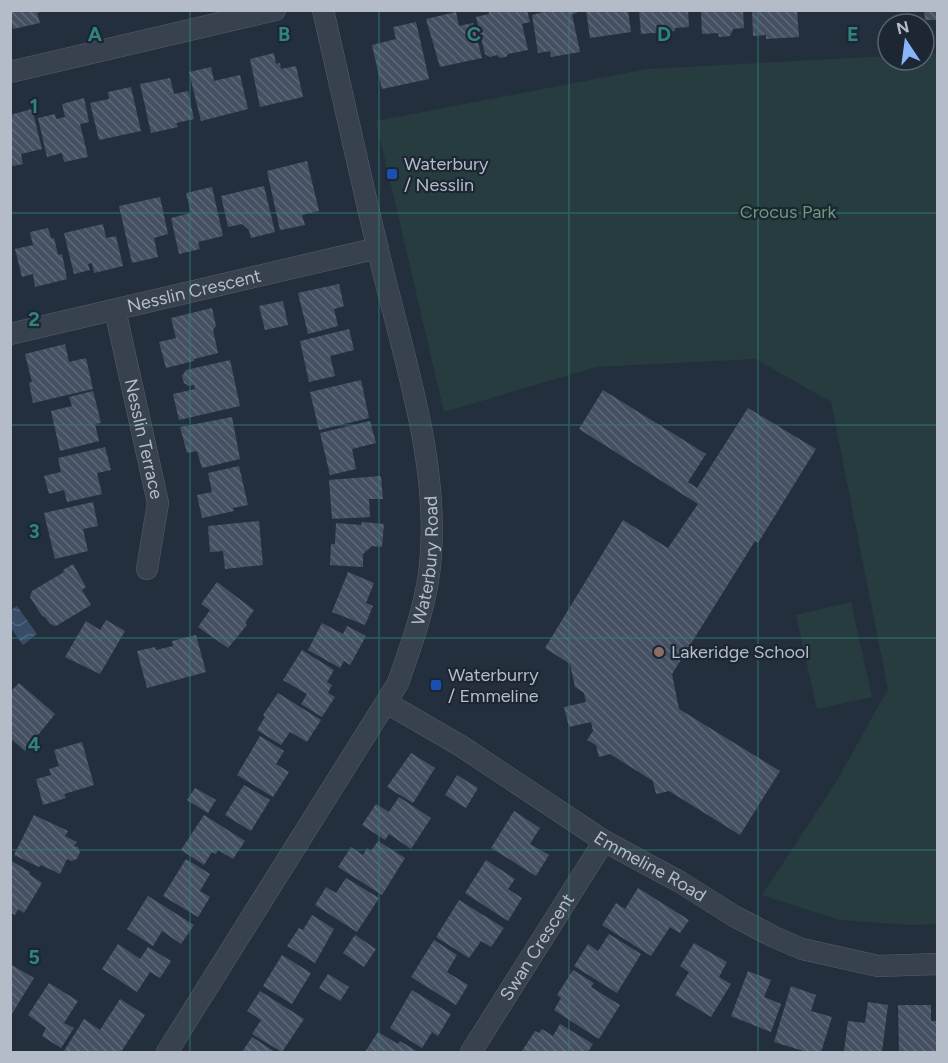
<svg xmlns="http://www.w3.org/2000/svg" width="948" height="1063" viewBox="0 0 948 1063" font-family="Figtree,sans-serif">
	<defs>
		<pattern id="water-waves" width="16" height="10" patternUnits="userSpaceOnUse" patternTransform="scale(1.5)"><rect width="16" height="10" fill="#394c67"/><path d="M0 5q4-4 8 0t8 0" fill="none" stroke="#53647b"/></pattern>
		<pattern id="building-back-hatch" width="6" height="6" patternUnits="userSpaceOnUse" patternTransform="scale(1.5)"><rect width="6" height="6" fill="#455162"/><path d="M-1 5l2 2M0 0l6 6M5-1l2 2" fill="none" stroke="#5d6877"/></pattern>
	</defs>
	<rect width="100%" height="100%" fill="#242f3e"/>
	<!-- park -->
	<g fill="#263c3f">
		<path d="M924,54H938V924L911,925L839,920L762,895L835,784L888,689L831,402L756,359L596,367L444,412L376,121L647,69L888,56V60H924Z"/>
		<path d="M851,602L872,697L817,709L796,615Z"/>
	</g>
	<!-- water -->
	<path fill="url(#water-waves)" d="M17,606L37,634L23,645L11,628V610Z"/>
	<!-- building -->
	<g fill="url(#building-back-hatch)">
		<path d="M10,10H43V11L37,13L40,23L13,29Z"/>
		<path d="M488,10H527L530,22L522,24L528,50L508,54L506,57L500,58L497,55L490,57L485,54L476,17L489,14Z"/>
		<path d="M551,10H577V13L572,14L580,52L551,57L550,51L538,53L532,15Z"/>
		<path d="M586,10H628L631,32L590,38Z"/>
		<path d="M639,10H688L689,27L675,28V31L641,34Z"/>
		<path d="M701,10H743L744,28L733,29L730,36L719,37L718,33L702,34Z"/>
		<path d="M752,10H797L799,37L766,39V35L753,36Z"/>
		<path d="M924,10H938V20H925Z"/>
		<path d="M456,12L459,26L473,23L482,58L440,67L426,19Z"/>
		<path d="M416,22L429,79L382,89L372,45L396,39L393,27Z"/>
		<path d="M274,53L276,64L280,63L281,69L296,66L303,97L260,107L250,59Z"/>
		<path d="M211,67L214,81L240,75L248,109L201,121L189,72Z"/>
		<path d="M170,78L174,94L188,91L194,119L176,123L178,127L151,133L140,84Z"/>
		<path d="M131,87L141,131L99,140L90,103L109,99L108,92Z"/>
		<path d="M84,98L89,122L80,124L88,157L64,162L62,153L47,157L38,118L55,114L56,119L65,117L62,104Z"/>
		<path d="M32,109L42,149L21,154L23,164L13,166L10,156V115Z"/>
		<path d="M307,161L319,211L302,215L305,225L280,230L267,171Z"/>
		<path d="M264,186L275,232L251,238L249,230L242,224L228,227L221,196Z"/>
		<path d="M212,187L223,236L198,242L200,249L179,254L171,218L191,213L186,193Z"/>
		<path d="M160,197L168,234L154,238L158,257L132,263L119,206Z"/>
		<path d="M103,224L106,238L116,236L123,266L94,273L92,263L88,264L90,270L74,274L64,233Z"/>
		<path d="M48,228L51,238H54L58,255L62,254L67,279L35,287L33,274L22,277L15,249L33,245L30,232Z"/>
		<path d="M339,284L344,306L334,309L338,326L308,334L298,293Z"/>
		<path d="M283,301L288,325L265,330L259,306Z"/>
		<path d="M212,308L216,326L213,330L218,353L194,359V361L166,368L159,342L176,338L171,318Z"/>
		<path d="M349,329L354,350L330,356L335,376L309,382L300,341Z"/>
		<path d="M65,344L69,362L86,358L93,389L33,403L29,383L32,382L25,354Z"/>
		<path d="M230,360L240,406L179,420L173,394L195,389L194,385L189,386L184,383L182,376L186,370Z"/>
		<path d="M361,380L369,418L319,430L310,392Z"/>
		<path d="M603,390L706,454L688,482L697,488L748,408L816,449L758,543L755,541L672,674L679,709L780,771L740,835L669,791L656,794L653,781L610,754L599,757L596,745L587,740L593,731L591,722L569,727L564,707L586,702L584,693L575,687L570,664L545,648L623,520L668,548L698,504L579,429Z"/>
		<path d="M93,391L101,423L95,424L99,441L60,451L51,411L72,406L69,397Z"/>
		<path d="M232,417L240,459L202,468L197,451L187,453L180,427Z"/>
		<path d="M370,421L376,443L352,449L356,469L330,475L320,433Z"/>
		<path d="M105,447L111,470L97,473L102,494L67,502L64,490L49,494L44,476L61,472L58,458Z"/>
		<path d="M239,466L248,505L233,508L234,511L202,518L197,495L212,492L208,473Z"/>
		<path d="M381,476L383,499H369L370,517L332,519L329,480Z"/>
		<path d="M93,502L98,526L83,529L88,551L55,559L44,513Z"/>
		<path d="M259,521L263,565L225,569L223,551L210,552L208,526Z"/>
		<path d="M362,522L384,524L382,547L372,546L363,554V567L330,565L331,544H335L336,523L361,525Z"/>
		<path d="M73,564L86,587L82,590L91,605L56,626L50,624L45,617L42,616L30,597L32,591L64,572L63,570Z"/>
		<path d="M348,572L374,583L366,603L373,606L365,625L332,612Z"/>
		<path d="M217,582L254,610L245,623L247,625L228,648L198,627L210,610L201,604Z"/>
		<path d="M106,620L125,631L100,674L65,657L86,621L100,630Z"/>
		<path d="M322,623L343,634L347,626L366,636L350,665L344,661L340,668L308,650Z"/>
		<path d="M196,635L206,672L147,688L137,651L155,647L156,650L173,646L172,641Z"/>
		<path d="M302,650L334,670L327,682L332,685L328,693L335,697L322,717L301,704L307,694L283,680Z"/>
		<path d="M19,683L55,714L25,751L10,738V692Z"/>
		<path d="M278,693L321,720L307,742L290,732L281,745L257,730L265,717L263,715Z"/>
		<path d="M260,736L284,751L276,764L289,772L273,797L237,775Z"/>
		<path d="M82,742L94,785L64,794L66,798L43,805L36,779L51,775L49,769L59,766L54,750Z"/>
		<path d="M411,753L435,768L413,803L387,787Z"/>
		<path d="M457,775L478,788L466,808L445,795Z"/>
		<path d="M244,785L270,800L251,831L225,815Z"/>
		<path d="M195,788L216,800L208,813L187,800Z"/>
		<path d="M399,797L431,818L411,849L389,834L385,840L362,825L376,804L389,812Z"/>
		<path d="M514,811L540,828L530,844L549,855L536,876L491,848Z"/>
		<path d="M34,815L68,831L65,836L77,842L74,846L78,847L80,852L77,859L71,861L67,859L60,874L41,865L39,867L14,855Z"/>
		<path d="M204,815L245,841L233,859L218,850L216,854L212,852L204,865L181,850Z"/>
		<path d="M378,841L405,858L382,895L338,867L351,847L363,855L367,848L371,851Z"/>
		<path d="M186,859L210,874L200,891L210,897L198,917L163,896Z"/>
		<path d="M10,860L30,872L29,874L42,883L24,913L18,909L15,915L10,912Z"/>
		<path d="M486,860L515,879L508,889L522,898L508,921L465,893Z"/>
		<path d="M346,878L379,898L357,932L315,905L326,887L336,893Z"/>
		<path d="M638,888L689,920L680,933L670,927L651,956L602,925L616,903L625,909Z"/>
		<path d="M148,896L194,925L181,944L162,931L153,946L127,929Z"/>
		<path d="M459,900L504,928L491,947L481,941L469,958L436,937Z"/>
		<path d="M312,915L334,929L315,963L287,946L299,928L303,930Z"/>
		<path d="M609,934L641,954L617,993L574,966L588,944L598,951Z"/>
		<path d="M355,935L376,949L364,967L343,953Z"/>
		<path d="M434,940L457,955L447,972L468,985L456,1005L411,977Z"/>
		<path d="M694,943L727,962L719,977L731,984L711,1017L675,995L689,972L680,966Z"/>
		<path d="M118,944L140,959L148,947L171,961L160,978L150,972L137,992L102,969Z"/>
		<path d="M282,955L311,973L292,1004L263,986Z"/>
		<path d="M10,964L34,978L10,1017Z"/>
		<path d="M573,970L594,983L591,987L620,1005L599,1039L554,1010L561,998L557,995Z"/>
		<path d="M748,971L771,980L764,997L781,1004L771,1032L731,1016Z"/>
		<path d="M328,974L349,987L340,1001L319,988Z"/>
		<path d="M49,983L78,1001L64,1023L74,1028L61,1048L42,1036L46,1028L28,1015Z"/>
		<path d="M791,986L816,995L811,1011L832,1017L821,1052H807L774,1042Z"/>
		<path d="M412,990L451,1014L438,1036L432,1032L422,1048L390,1028Z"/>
		<path d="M260,991L304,1019L282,1052L252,1034L261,1020L247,1011Z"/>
		<path d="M120,999L145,1015L121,1052H67L64,1051L84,1019L100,1030Z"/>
		<path d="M868,1002L888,1005L882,1052L844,1051L848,1021L865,1023Z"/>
		<path d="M898,1005H931V1021H938V1052H899Z"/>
		<path d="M560,1024L593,1044L588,1052L522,1051L535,1031L539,1033L542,1029L553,1036Z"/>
		<path d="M378,1032L398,1044L400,1041L418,1052H365Z"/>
		<path d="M252,1037L275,1052H242Z"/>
	</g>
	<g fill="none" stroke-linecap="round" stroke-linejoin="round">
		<defs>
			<g id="minor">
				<path d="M10,72L275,10"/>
				<path id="s1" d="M115,310L158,503L147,569"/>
				<path id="s2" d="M10,334L378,248"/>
				<path id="s3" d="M387,703L461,746L604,841L680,882L734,916L774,937L802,949L878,966L938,964"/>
				<path id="s4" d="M167,1052L398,683C410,648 424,611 429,574C442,473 407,369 383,271C362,184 343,97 323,10"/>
				<path id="s5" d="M471,1052L604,841"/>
			</g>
		</defs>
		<!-- minor casing -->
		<use href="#minor" stroke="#565f6c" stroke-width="22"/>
		<!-- minor -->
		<use href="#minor" stroke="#38414e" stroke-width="21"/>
	</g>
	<!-- grid -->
	<path fill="none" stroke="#308480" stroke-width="1.5" stroke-opacity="0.55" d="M190,10V1052M379,10V1052M569,10V1052M758,10V1052M10,213H938M10,425H938M10,638H938M10,850H938"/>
	<!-- markers -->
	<g fill="#1a4fb4" stroke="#1d2633" stroke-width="2">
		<rect x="386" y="168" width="12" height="12" rx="3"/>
		<rect x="430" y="679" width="12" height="12" rx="3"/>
	</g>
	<circle fill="#8d6e63" stroke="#1d2633" stroke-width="2" cx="659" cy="652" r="6"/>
	<g text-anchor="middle" stroke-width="4.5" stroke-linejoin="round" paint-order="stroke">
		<!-- poi labels -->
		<g font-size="18" fill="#b4bcc9" stroke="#1d2633" text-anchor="start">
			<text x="404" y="170">Waterbury<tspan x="404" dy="21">/ Nesslin</tspan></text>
			<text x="671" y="658">Lakeridge School</text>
			<text x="448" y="681">Waterburry<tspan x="448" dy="21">/ Emmeline</tspan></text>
		</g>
		<!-- park labels -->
		<g font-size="18" fill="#6b9a76" stroke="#1d2633">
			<text x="788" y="218">Crocus Park</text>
		</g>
		<!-- street labels -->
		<g font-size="18" fill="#b4bcc9" stroke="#1d2633">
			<text dy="6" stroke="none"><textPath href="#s2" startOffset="189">Nesslin Crescent</textPath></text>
			<text dy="6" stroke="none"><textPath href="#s1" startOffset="132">Nesslin Terrace</textPath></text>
			<text dy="6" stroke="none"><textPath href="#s4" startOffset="562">Waterbury Road</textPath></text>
			<text dy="6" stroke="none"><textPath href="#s3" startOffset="310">Emmeline Road</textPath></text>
			<text dy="6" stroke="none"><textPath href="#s5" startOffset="124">Swan Crescent</textPath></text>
		</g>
	</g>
	<g font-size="20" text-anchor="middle" font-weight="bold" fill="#308480" stroke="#1d2633" stroke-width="4.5" stroke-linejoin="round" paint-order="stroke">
		<text x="95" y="41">A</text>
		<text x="284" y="41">B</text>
		<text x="474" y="41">C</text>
		<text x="664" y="41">D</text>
		<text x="853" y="41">E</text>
		<text x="34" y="113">1</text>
		<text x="34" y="326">2</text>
		<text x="34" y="538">3</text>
		<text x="34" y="751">4</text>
		<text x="34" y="964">5</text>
	</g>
	<!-- border -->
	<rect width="948" height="1063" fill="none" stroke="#b4bcc9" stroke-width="24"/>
	<!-- north arrow -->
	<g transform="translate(906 42) rotate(347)"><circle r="28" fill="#1d2633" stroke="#59626f" stroke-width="1.5"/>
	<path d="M0-4.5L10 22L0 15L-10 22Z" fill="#8ab4f8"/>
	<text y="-9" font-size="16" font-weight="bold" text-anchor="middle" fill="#b4bcc9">N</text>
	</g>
</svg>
